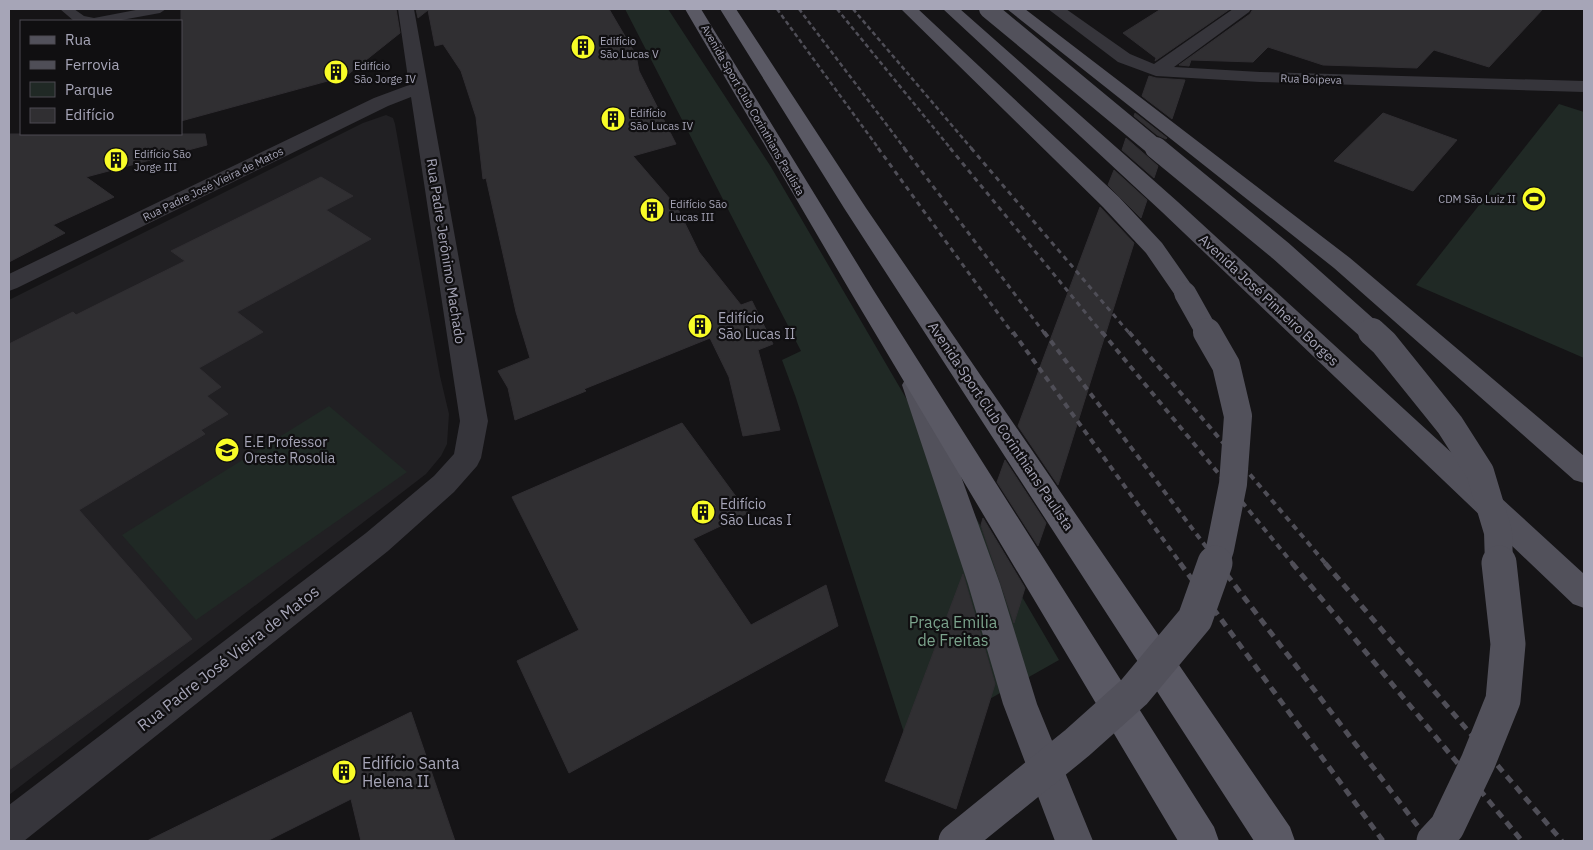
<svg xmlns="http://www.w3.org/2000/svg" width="1593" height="850" viewBox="0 0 1593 850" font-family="'IBM Plex Sans',sans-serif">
	<rect width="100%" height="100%" fill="#151416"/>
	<!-- built -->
	<path fill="#212023" d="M386,115L393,118L395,124L440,376L449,414L447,444L441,456L426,474L9,795V300L363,123Z"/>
	<!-- green -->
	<g fill="#202925">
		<path d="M625,9H668L771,167L1059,660L908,745L796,398L782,360L801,351Z"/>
		<path d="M1559,104L1584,112V358L1416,285Z"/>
		<path d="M329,406L407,472L196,620L122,535Z"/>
	</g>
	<!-- building -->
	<g fill="#302f32" stroke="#302e32">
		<path d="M181,9H396L400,33L346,76L181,121Z"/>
		<path d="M416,9H609L636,55L639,71L676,144L633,156L677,207L699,252L741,305L752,301L773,344L758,350L780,430L743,436L729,377L710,338L584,389L586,391L515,420L508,388L498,371L530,358L516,312L486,178L483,179L476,117L461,71L443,44L435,46L428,10L418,18Z"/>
		<path d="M1161,9H1230L1155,61L1156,58L1123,33Z"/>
		<path d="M1253,9H1543L1489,67L1434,50L1417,68L1323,65L1268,47L1253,62L1191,60L1189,66L1179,65L1250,14Z"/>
		<path d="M1149,76L1156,78L1185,80L1172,119L1142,96Z"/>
		<path d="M1135,113L1167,138L1166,139L1157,135L1134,116Z"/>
		<path d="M1383,113L1457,140L1413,191L1334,161Z"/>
		<path d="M9,134H205L207,145L86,177L114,197L53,225L65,233L9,262Z"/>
		<path d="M1126,138L1158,166L1154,178L1122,150Z"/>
		<path d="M1114,170L1147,200L1141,218L1108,185Z"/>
		<path d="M321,177L353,196L326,210L371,239L237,312L263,332L199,368L221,387L207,396L228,414L201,430L205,434L79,510L192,639L9,770V344L73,312L76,315L102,302L185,261L171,251Z"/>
		<path d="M1100,207L1134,243L1058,485L1018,426Z"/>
		<path d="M682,423L748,513L693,539L751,625L826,585L838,626L569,773L517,661L579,630L512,497Z"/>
		<path d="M1005,460L1046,523L1038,546L997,482Z"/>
		<path d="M983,518L1025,588L1014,623L981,525Z"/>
		<path d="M963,574L995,684L956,809L885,781Z"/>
		<path d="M411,712L455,841H361L351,799L267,841H147Z"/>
	</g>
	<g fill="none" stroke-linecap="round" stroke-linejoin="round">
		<!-- service -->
		<path fill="#36353b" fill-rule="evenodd" d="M60,9H74L84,16L94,18L141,9H166L160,13L116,21H74Z"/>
		<!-- minor -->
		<g fill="#36353b" fill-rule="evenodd">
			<path d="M398,9H414L488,421L481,458L477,466L454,492L388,551L24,841H9V805L366,533L434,476L454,454L460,421L411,97L388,106L17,288L9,291V274L374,98L409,85Z"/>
			<path d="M1048,9H1066L1130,54L1154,64L1233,9H1251L1249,12L1174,67L1260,72L1584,81V92L1260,82L1156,76L1118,62Z"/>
		</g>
		<!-- primary -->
		<g fill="#52515b" fill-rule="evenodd">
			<path d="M901,9H918L1119,197L1162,243L1197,293L1193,298L1185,301L1177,298L1146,253L1103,207Z"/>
			<path d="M943,9H960L1178,202L1584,574V608L1573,604L1162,212Z"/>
			<path d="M1007,9H1025L1350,258L1584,456V483L1574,480L1334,268Z"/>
			<path d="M915,376L924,378L928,385L1000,584L1037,704L1093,841H1055L1003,704L968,584L902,385L906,378Z"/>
		</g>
		<!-- trunk -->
		<g fill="#5a5964" fill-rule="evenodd">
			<path d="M685,9H701L874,291L1214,827L1219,841H1178L850,291Z"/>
			<path d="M720,9H736L866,208L1290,827L1295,841H1254L844,208Z"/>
		</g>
		<!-- rail-far3 -->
		<g stroke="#4f4e57" stroke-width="2.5" stroke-dasharray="4.5 3" stroke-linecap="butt">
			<path d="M777,9L879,149"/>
			<path d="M799,9L905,149"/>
			<path d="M837,9L951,149"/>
			<path d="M853,9L972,149"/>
		</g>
		<!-- rail-far2 -->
		<g stroke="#4f4e57" stroke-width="3" stroke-dasharray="5 4.5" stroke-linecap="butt">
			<path d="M878,148L1013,334"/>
			<path d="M904,148L1045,334"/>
			<path d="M950,148L1103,334"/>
			<path d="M971,148L1130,334"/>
		</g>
		<!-- rail-far1 -->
		<g stroke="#4f4e57" stroke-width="4" stroke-dasharray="6 5" stroke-linecap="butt">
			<path d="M1013,332L1181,564"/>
			<path d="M1044,332L1219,564"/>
			<path d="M1102,332L1293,564"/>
			<path d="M1129,332L1326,564"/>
		</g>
		<!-- rail -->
		<g stroke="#4f4e57" stroke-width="5" stroke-dasharray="8 6" stroke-linecap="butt">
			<path d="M1180,563L1383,841"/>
			<path d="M1218,563L1429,841"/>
			<path d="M1292,563L1522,841"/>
			<path d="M1325,563L1562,841"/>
		</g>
		<!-- primary-bridge-far3 -->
		<path stroke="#52515b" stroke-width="18" d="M988,9L1157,149"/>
		<!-- primary-bridge-far2 -->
		<g stroke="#52515b" stroke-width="22">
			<path d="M1156,148L1281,251L1374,334"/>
			<path d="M1185,293L1208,334"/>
		</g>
		<!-- primary-bridge-far1 -->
		<g stroke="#52515b" stroke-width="28">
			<path d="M1207,332L1226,365L1238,416L1233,484L1220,549L1215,564"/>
			<path d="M1372,332L1384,343L1450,425L1480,472L1498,532L1499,564"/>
		</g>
		<!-- primary-bridge -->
		<g stroke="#52515b" stroke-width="35">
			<path d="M956,841L1077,743L1134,692L1195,619L1215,563"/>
			<path d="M1434,841L1447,827L1478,762L1503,700L1508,644L1499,563"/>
		</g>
	</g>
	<!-- icons -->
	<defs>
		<symbol id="building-disc" viewBox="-11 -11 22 22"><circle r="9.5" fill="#f8fc27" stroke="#100f11"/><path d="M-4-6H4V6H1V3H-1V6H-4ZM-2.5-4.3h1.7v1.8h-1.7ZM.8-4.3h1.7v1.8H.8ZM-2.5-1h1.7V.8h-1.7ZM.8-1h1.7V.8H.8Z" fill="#111"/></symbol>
		<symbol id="stadium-disc" viewBox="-11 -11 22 22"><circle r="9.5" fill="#f8fc27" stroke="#100f11"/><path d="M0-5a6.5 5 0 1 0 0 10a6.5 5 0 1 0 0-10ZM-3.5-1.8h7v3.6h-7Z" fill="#111"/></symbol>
		<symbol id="school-disc" viewBox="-11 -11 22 22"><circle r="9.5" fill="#f8fc27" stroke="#100f11"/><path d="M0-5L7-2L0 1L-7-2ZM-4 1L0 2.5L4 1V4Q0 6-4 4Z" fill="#111"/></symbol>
	</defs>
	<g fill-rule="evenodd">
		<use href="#building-disc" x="569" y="33" width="28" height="28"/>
		<use href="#building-disc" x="322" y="58" width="28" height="28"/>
		<use href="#building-disc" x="599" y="105" width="28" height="28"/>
		<use href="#building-disc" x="102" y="146" width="28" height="28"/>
		<use href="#stadium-disc" x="1520" y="185" width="28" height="28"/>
		<use href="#building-disc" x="638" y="196" width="28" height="28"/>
		<use href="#building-disc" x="686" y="312" width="28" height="28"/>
		<use href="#school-disc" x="213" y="436" width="28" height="28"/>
		<use href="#building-disc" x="689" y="498" width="28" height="28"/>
		<use href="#building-disc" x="330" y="758" width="28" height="28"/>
	</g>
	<g text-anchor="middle" stroke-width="4.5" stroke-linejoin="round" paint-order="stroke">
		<!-- far-poi labels -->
		<g font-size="11" fill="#a6a5b7" stroke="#100f11" text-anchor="start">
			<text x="600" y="45">Edifício<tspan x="600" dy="13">São Lucas V</tspan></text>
			<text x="354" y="70">Edifício<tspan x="354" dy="13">São Jorge IV</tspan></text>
			<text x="630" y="117">Edifício<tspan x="630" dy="13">São Lucas IV</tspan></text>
			<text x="134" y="158">Edifício São<tspan x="134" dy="13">Jorge III</tspan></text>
			<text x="1516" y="203" text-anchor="end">CDM São Luiz II</text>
			<text x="670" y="208">Edifício São<tspan x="670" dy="13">Lucas III</tspan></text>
		</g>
		<!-- far-street labels -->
		<g font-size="11" fill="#a6a5b7" stroke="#100f11">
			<text transform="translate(1311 79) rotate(2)" y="4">Rua Boipeva</text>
			<text transform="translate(753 110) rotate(60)" y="4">Avenida Sport Club Corinthians Paulista</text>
			<text transform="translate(213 184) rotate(-26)" y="4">Rua Padre José Vieira de Matos</text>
		</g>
		<!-- street labels -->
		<g font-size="14" fill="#a6a5b7" stroke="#100f11">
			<text transform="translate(446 251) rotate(81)" y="5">Rua Padre Jerônimo Machado</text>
			<text transform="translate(1269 300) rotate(43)" y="5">Avenida José Pinheiro Borges</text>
			<text transform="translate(1001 426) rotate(56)" y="5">Avenida Sport Club Corinthians Paulista</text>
		</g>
		<!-- poi labels -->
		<g font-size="14" fill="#a6a5b7" stroke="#100f11" text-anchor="start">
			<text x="718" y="323">Edifício<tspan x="718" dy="16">São Lucas II</tspan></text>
			<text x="244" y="447">E.E Professor<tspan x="244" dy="16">Oreste Rosolia</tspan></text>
			<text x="720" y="509">Edifício<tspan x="720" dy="16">São Lucas I</tspan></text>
		</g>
		<!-- near-park labels -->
		<g font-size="16" fill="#7ba38c" stroke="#100f11">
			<text x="953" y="628">Praça Emilia<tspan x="953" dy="18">de Freitas</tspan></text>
		</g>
		<!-- near-street labels -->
		<g font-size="16" fill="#a6a5b7" stroke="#100f11">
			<text transform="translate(228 658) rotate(-38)" y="6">Rua Padre José Vieira de Matos</text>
		</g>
		<!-- near-poi labels -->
		<g font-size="16" fill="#a6a5b7" stroke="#100f11" text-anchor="start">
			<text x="362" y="769">Edifício Santa<tspan x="362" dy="18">Helena II</tspan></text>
		</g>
	</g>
	<!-- border -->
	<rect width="1593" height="850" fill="none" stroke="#a6a5b7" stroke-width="20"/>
	<!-- legend -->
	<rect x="20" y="20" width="162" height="115" fill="#100f11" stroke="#4c4b53"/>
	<rect x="30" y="36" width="25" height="8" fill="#52515b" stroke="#4c4b53"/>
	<text x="65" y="45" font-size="15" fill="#a6a5b7">Rua</text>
	<rect x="30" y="61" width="25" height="8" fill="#4f4e57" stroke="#4c4b53"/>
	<text x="65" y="70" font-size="15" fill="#a6a5b7">Ferrovia</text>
	<rect x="30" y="82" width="25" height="15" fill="#202925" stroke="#4c4b53"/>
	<text x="65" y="95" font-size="15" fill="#a6a5b7">Parque</text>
	<rect x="30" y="108" width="25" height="15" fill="#302f32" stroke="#4c4b53"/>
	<text x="65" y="120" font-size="15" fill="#a6a5b7">Edifício</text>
</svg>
